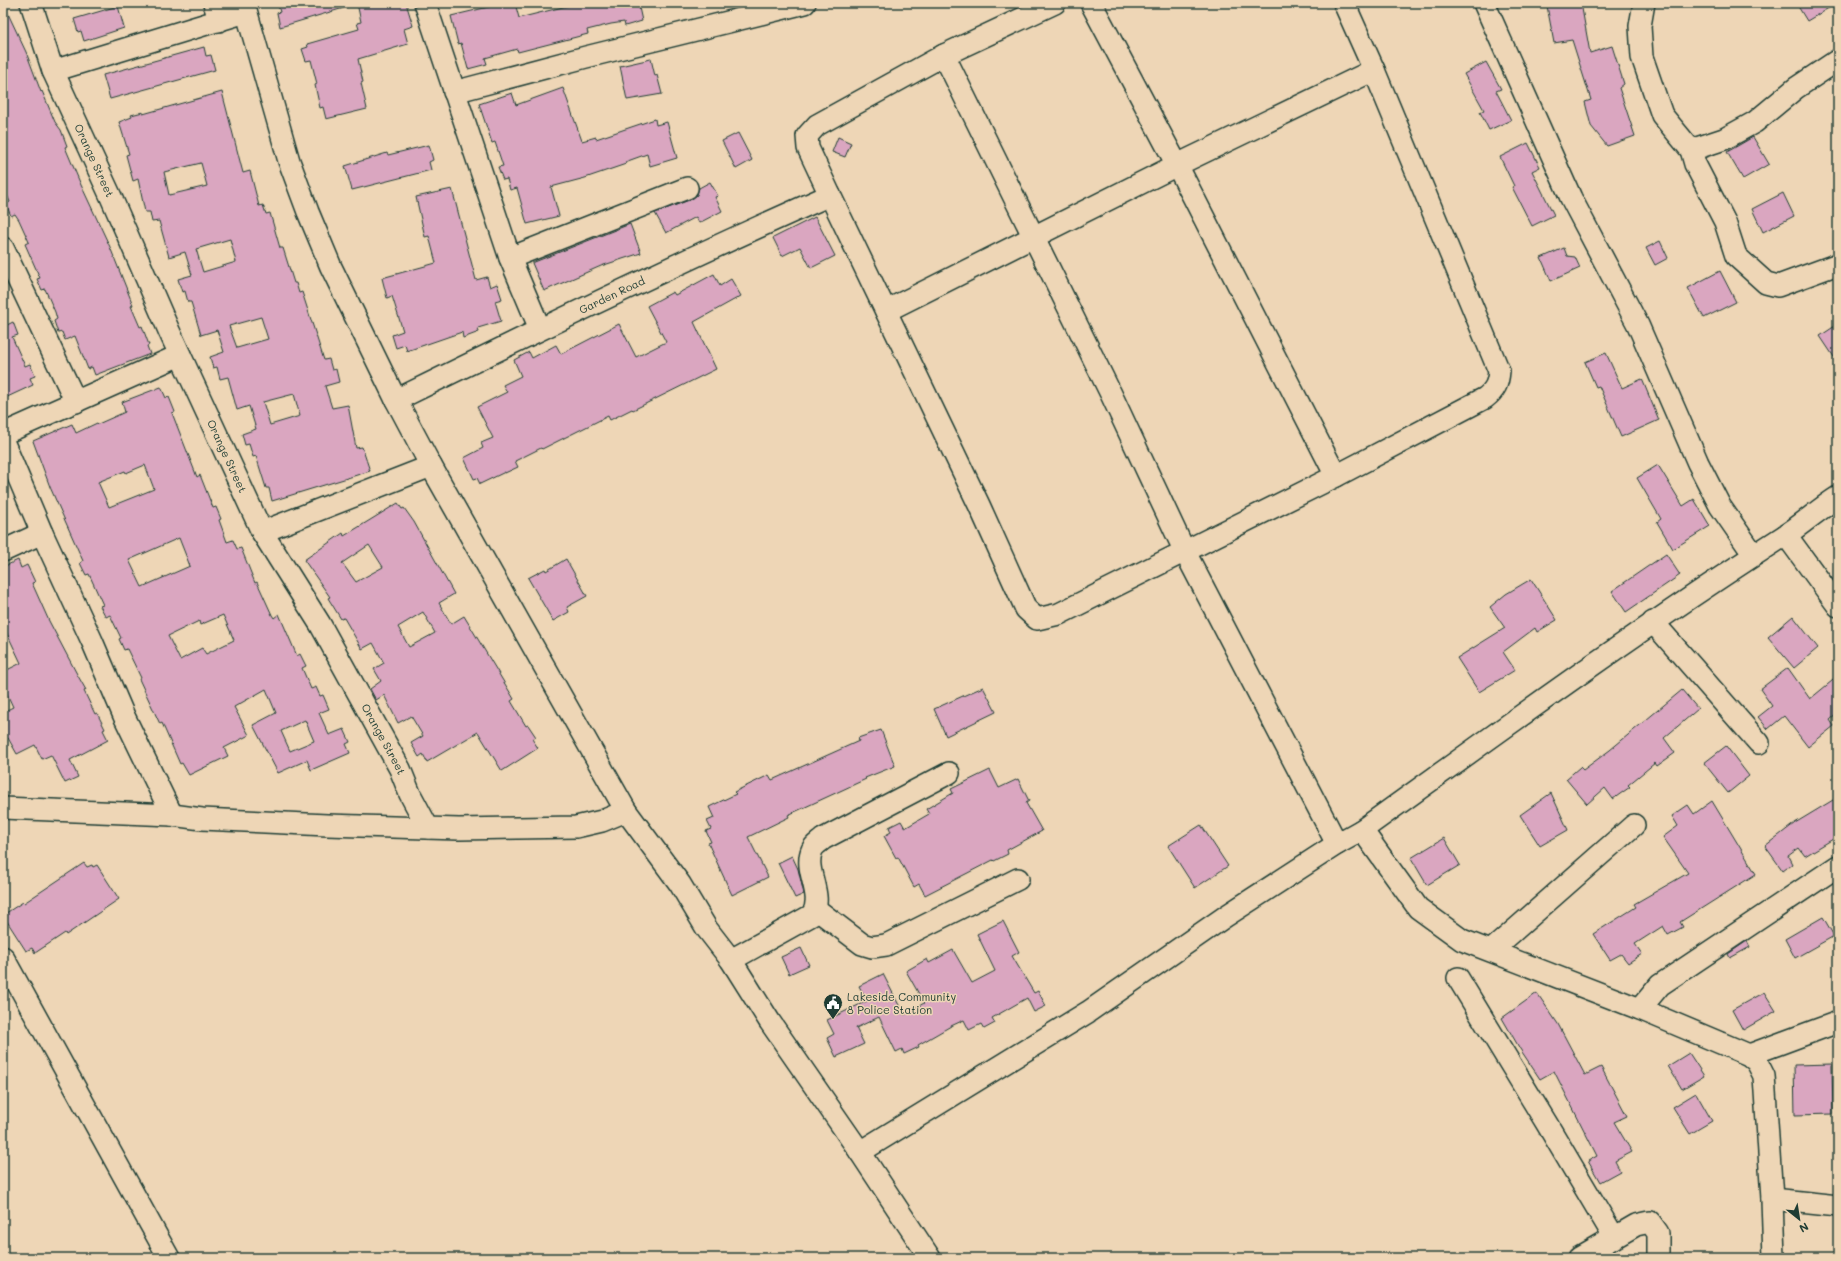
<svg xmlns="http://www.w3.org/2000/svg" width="1841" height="1261" viewBox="0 0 1841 1261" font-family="Mali,sans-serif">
	<rect width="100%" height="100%" fill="#eed6b6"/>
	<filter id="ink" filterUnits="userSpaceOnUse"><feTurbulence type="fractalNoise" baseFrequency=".025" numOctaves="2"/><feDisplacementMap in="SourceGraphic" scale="8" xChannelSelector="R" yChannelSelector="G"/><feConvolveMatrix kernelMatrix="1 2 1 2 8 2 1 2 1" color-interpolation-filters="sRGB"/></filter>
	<g filter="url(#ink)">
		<!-- building -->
		<g fill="#daa6c0" stroke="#1f3d34" fill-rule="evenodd">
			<path d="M3,3L26,52L41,92L42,91L55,122L61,130L67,146L65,147L81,185L110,247L133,305L131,306L140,327L142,326L149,345L147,346L150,354L95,375L92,367L88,369L75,336L65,340L62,332L58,333L54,321L57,319L55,312L45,289L42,290L37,279L40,278L25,244L29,242L19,220L15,214L11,216L6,204L10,202L3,185Z"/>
			<path d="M280,3H347V7L280,27L277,13L280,12L278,5H281Z"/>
			<path d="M357,3H406L413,26L404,29L408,44L358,59L363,82L361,83L367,109L326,119L323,107L320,108L315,85L317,84L311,60L306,61L302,49L308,47L307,44L359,29L357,23L361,22Z"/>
			<path d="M505,3H515L519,18L579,3H638L642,21L625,26L624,22L611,24L587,30L588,34L518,52L517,49L485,58L487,64L468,69L461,43L458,44L451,16Z"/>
			<path d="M1565,3H1581L1590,53L1612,46L1624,84L1619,88L1635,136L1607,146L1591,126L1585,102L1591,100L1572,40L1554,43L1547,6Z"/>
			<path d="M1796,3H1837L1807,21Z"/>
			<path d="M118,6L124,28L84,41L81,31L78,32L74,19Z"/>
			<path d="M204,47L206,56L211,55L215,70L110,99L103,75Z"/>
			<path d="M651,59L655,76L657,75L662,94L627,100L620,66Z"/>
			<path d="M1486,62L1501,89L1496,91L1511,120L1489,130L1480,112L1484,110L1464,74Z"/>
			<path d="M563,88L582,141L596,137V139L655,119L656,125L667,122L677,158L650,166L647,154L625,162L626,164L585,178L551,187L559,216L527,224L517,188L510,190L507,179L503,180L498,167L503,166L495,142L492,143L479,104L512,93L516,105Z"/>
			<path d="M222,92L243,173L250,171L259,206L263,205L266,214L270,213L280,248H283L294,283H296L299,293L302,292L324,360L329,359L332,370L336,369L339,382L325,386L332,408L348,405L356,448L362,447L370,471L272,501L269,488H266L256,456L253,457L249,444L245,445L242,434L256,429L249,406L237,410L228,377L220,379L217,367L213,368L210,357L224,352L217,330L201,335L191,302H188L185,291L182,292L178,279L192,275L185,252L169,257L159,221L152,222L150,212H145L138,179L133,181L126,155L129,154L119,122L132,117L131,115L143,112V114ZM201,163L207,186L169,195L164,172ZM230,239L236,262L203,272L196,249ZM261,317L268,339L237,348L229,326ZM294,394L300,416L270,425L263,402Z"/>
			<path d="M738,133L752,160L736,169L722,141Z"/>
			<path d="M838,137L851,143L845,157L832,152Z"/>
			<path d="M1753,137L1769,164L1743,179L1727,152Z"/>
			<path d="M1528,143L1540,167L1532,171L1554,215L1532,226L1512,187L1514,186L1500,157Z"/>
			<path d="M429,145L433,160L429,162L431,170L352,190L345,166L387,153L388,155Z"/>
			<path d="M710,182L718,196L715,197L722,211L699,223L696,217L666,233L655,213L692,199L697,195L699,188Z"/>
			<path d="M452,189L476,280L487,277L490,287L497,284L502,299L495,301L501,321L478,328L479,332L463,338L462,332L407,351L405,345L396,348L392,335L403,331L392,296L387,298L382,278L436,263L429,236L425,237L416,197Z"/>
			<path d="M1783,193L1794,216L1763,232L1752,209Z"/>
			<path d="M815,217L835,256L811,268L800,247L782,256L773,238Z"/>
			<path d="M630,224L641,253L601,266L544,291L532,263Z"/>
			<path d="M1660,241L1668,258L1655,265L1646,248Z"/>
			<path d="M1564,248L1567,256L1575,257L1580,268L1551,281L1541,258Z"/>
			<path d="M1720,271L1736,302L1704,318L1688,288Z"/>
			<path d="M714,274L720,286L731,279L741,296L694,322L716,369L633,410L632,409L610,420L608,416L542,449L541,448L515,461L518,467L505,473V472L480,484L477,478L474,479L464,458L483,448L481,443L493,438L477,407L507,392L503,385L521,376L514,360L529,352L532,358L556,345L561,354L619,324L636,357L666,342L647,306L673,292L675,295Z"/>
			<path d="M3,315L7,325L13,322L18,335L12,337L25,366L30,364L35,376L30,378L33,385L3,399Z"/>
			<path d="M1838,324V363L1820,336Z"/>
			<path d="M1606,353L1622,388L1642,379L1659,420L1621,437L1599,386L1596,387L1585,362Z"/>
			<path d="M161,387L166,398L169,397L175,412L172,413L197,477L200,475L213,508L216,507L221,519L219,520L227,542L233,540L237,549L241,548L255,583L257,582L272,615L274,618L279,614L297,656L300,654L306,666L302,668L311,689L316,687L320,696L323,695L329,709L319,713L329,735L344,729L350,742L346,744L350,753L311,770L307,760L278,773L253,725L276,713L266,689L234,707L249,735L224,748L228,756L189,775L182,763L180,764L162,723L160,724L139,679L141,678L127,649L124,650L119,639L121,638L110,615L106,617L100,606L103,605L89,574L86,575L80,563L83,561L50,487L33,441L72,424L76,433L97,423L98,424L125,412L122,402ZM145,465L154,489L109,507L98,482L125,471L126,473ZM179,538L190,566L142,587L129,560ZM223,615L234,640L206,654L202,648L180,660L168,636L199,621L200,625ZM305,720L314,741L290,751L281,731Z"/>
			<path d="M1658,465L1683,506L1694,499L1710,526L1673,549L1657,522L1661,519L1637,478Z"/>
			<path d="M398,503L402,509L404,508L414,522L454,594L439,603L451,624L464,616L514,699L511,701L526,726L528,725L536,737L532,739L538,748L502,771L478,732L427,762L423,754L419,757L411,743L423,736L411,716L398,723L384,695L376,700L370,689L381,681L374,669L384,663L373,643L362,649L344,618L341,619L328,598L330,597L304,560L343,533L344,536ZM369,545L383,567L356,582L342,563ZM423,612L435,633L409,647L398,627Z"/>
			<path d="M1666,554L1680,575L1626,612L1612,591Z"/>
			<path d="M566,559L587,596L567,607L569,612L553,621L528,578L545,569L546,571Z"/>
			<path d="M18,560L21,568L27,565L35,582L32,583L49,621L78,676L86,690L84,691L95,714L97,713L105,729L103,730L108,740L70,760L78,777L65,783L51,755L42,759L35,745L17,754L8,738L3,740V712L13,707L3,685V672L21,663L3,625V567Z"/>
			<path d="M1531,579L1557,620L1537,632L1535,628L1503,652L1515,670L1479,692L1457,658L1505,628L1490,607L1506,594Z"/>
			<path d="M1793,616L1818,648L1794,668L1768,637Z"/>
			<path d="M1788,668L1810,699L1838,676V713L1830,720L1834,726L1808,747L1784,716L1768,729L1758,717L1772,706L1760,689Z"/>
			<path d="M983,687L996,712L946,736L934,709Z"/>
			<path d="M1682,690L1698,709L1664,738L1675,753L1657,766L1655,763L1628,785L1630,787L1613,799L1605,788L1587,804L1566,779L1580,767L1583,770L1610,750Z"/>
			<path d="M881,730L895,766L865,778L866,779L788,815L789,817L748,837L768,877L732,895L708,843L711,842L706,831L711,829L707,821L714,818L709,807L736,794L734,792L769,775L772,780L859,741L858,738Z"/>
			<path d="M1726,746L1749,776L1728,793L1704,763Z"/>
			<path d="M990,770L999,788L1018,779L1029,801L1026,803L1042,831L1007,850L1008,854L994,861L993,860L925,895L919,884L914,887L898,857L896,858L884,836L891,832L889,827L901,821L905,828L929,814L926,809L953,793L951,789Z"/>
			<path d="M1551,793L1568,830L1540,846L1520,815Z"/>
			<path d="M1838,797V836L1805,856L1799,848L1788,856L1792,864L1783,871L1765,846L1795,823Z"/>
			<path d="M1712,801L1756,874L1680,922L1683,927L1668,935L1663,926L1635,944L1642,954L1628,963L1621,954L1610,960L1593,934L1636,907L1634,904L1688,873L1663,837L1678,826L1672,816L1688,805L1694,814Z"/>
			<path d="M1201,825L1228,866L1195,888L1168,846Z"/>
			<path d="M1444,838L1460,865L1427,885L1411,858Z"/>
			<path d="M792,856L798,869L804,894L795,898L778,863Z"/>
			<path d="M84,863L87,867L92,865L93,867L97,865L119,899L66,935L65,933L35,953L32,948L26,951L3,915L23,902L24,903Z"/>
			<path d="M1823,917L1834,936L1795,958L1785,939Z"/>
			<path d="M1003,921L1019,952L1012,956L1034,993L1038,991L1046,1006L1034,1012L1027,998L992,1018L995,1023L984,1029L981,1024L969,1030L964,1020L951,1026L918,1045L919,1047L904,1054L902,1049L896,1052L879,1017L856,1028L864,1044L836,1057L827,1038L834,1034L827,1020L867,1001L859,986L883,974L904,1015L924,1003L906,971L927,959L929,963L953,950L972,983L995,971L977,934Z"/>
			<path d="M1747,941L1750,947L1730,958L1728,954Z"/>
			<path d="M801,948L809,965L789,974L781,957Z"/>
			<path d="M1764,992L1776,1011L1743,1030L1732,1010Z"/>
			<path d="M1537,993L1558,1024L1585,1075L1601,1067L1627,1116L1614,1122L1632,1152L1615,1161L1620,1171L1600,1182L1588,1161L1597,1156L1554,1071L1540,1079L1520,1049L1502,1018Z"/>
			<path d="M1689,1053L1704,1076L1682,1089L1668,1066Z"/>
			<path d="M1832,1064L1833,1114L1795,1115L1794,1065Z"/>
			<path d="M1696,1093L1712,1121L1690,1134L1673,1107Z"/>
		</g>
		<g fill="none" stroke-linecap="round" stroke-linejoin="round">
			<defs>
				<g id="minor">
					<path id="s1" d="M31,3L53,71L111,197L170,333L262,532L320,624L400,769L410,794L428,828"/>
					<path d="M214,3L219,21"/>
					<path d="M244,3L289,161L308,212L331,267L396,400L431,466L626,811L680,884L707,929L731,960L770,1022L860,1152L930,1258"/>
					<path d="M425,3L510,258L540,329"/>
					<path d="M1055,3L944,55L817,125L807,136L808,148L830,195L979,505L1026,609L1037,619L1059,614L1336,476L1485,398C1495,390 1498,384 1499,371L1374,70L1344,3"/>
					<path d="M1091,3L1177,165L1336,476"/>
					<path d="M1484,3L1571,198L1638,325L1698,463L1720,506L1754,555"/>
					<path d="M1644,3L1640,26L1642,57L1662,115L1691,150L1695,164L1725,222L1736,256L1766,283L1778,286L1838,264"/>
					<path d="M944,55L1111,394L1185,552L1337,844"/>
					<path d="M53,71L246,12"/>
					<path d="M454,92L586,57L805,3"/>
					<path d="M1691,150L1724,139L1755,122L1796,88L1838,60"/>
					<path d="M3,248L76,402"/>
					<path d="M510,258L687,188"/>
					<path d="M886,311L1177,165L1374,70"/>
					<path id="s2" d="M396,400C540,329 683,260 830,195"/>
					<path d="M3,434L180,355"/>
					<path d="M3,441L42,533L92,641L124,716L172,815"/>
					<path d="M262,532L431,466"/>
					<path d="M1786,535L1838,606"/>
					<path d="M3,551L42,533"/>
					<path d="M1653,622L1759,743"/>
					<path d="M3,808L172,815L202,819L327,825L459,829L576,827L602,821L626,811"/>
					<path d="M1362,830L1418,908L1462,940L1640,1009L1749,1055L1757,1062L1764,1076L1772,1199L1774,1258"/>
					<path d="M816,909L862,944L872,947L886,945L1018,879"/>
					<path d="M1492,950L1634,825"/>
					<path d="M3,957L169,1258"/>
					<path d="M731,960L812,915C825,895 803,871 812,850C814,845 820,842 823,839L949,773"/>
					<path d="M1458,978L1547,1124L1614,1237"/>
					<path d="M1640,1009L1660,985L1838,866"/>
					<path d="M1749,1055L1838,1022"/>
					<path d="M860,1152L1088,1012L1226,916L1337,844L1362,830C1501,730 1639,629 1784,536C1803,524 1819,509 1838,497"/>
					<path d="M1772,1199L1838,1206"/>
					<path d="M1579,1258L1636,1225L1650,1222L1658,1233V1258"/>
				</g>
			</defs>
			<!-- minor casing -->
			<use href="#minor" stroke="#1f3d34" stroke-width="24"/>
			<!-- minor -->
			<use href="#minor" stroke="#eed6b6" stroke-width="21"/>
		</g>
	</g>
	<!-- icons -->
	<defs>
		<symbol id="civic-pin" viewBox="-11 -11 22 30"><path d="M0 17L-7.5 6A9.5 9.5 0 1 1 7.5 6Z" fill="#1f3d34" stroke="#eed6b6"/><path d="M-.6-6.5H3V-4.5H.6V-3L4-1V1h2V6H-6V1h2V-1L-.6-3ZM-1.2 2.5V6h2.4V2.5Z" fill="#fff"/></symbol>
	</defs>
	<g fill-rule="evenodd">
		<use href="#civic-pin" x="822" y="992" width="22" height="30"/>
	</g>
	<g text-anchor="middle" stroke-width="3" stroke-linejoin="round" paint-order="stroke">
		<!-- street labels -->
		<g font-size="11" fill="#1f3d34" stroke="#eed6b6">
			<text dy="4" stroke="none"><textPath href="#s1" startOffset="170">Orange Street</textPath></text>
			<text dy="4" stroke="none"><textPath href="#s2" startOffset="240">Garden Road</textPath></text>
			<text dy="4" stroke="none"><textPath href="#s1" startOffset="494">Orange Street</textPath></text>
			<text dy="4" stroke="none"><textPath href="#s1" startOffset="818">Orange Street</textPath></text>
		</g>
		<!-- poi labels -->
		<g font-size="11" fill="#1f3d34" stroke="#eed6b6" text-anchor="start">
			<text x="847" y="1001">Lakeside Community<tspan x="847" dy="13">8 Police Station</tspan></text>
		</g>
	</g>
	<!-- margin -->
	<rect width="1841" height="1261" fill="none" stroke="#eed6b6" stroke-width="16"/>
	<rect x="8" y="8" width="1825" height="1245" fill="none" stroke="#1f3d34" stroke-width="1.5" filter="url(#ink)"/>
	<!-- north arrow -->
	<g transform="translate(1799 1219) rotate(150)" stroke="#eed6b6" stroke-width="3" paint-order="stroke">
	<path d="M0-3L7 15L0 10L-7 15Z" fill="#1f3d34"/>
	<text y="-6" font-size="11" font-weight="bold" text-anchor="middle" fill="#1f3d34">N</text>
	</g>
</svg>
